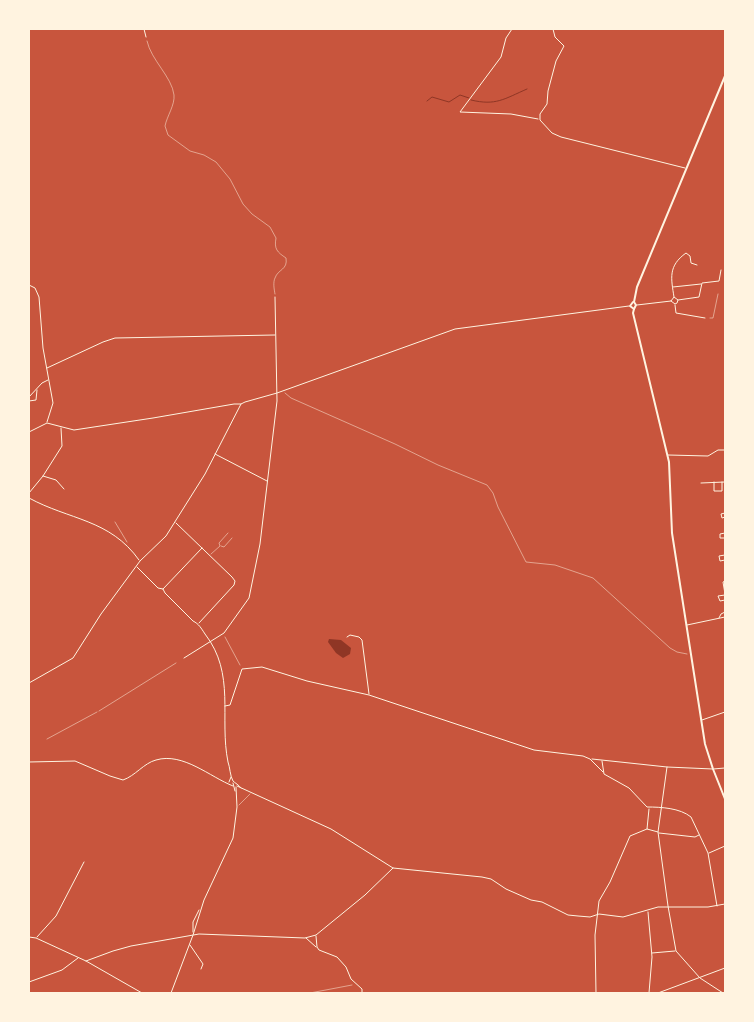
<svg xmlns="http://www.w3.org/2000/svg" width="754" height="1022" viewBox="0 0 754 1022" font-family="Karla,sans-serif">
	<rect width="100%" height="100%" fill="#c8553d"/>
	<!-- water -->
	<path fill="#8f3625" d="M329,639L341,640L351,648L350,654L343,658L336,653L328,642Z"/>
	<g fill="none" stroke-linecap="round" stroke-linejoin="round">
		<!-- stream -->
		<g stroke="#8f3625" stroke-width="1">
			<path d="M471,100C496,106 504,99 527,89"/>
			<path d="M427,101L432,97L449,102L460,95L469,98"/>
		</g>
		<!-- path -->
		<g stroke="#fff3e0" stroke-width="0.5">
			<path d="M147,41C151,60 172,77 174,95C175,105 167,116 165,126L168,135L190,151L204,155L216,162L230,179L243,204L252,214L270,227L276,238C274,249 277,252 286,258C288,270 278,269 275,278C273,282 274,289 275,294"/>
			<path d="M710,318H713L718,294"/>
			<path d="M285,393L291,398L395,444L438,465L487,485L493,493L498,507L526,562L555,565L593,578L670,648L677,652L687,654"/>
			<path d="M115,522L127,542"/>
			<path d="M225,637L240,665"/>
			<path d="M99,711L176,663"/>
			<path d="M47,739L97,712"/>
			<path d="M310,993L352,985"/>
		</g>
		<!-- service -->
		<g stroke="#fff3e0" stroke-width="0.5">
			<path d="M221,546L224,547L232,538"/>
			<path d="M211,554L220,546L219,543L228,533"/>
			<path d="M239,805L250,794"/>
		</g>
		<!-- minor -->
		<g stroke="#fff3e0" stroke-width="1">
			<path d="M144,29L146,37"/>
			<path d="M512,29L506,38L501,57L460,112L511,114L538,119"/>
			<path d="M553,29L555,37L564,46L556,61L548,91L547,104L540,114V120L552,133L561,137L685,168"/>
			<path d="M29,285L35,288L39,297L43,348L53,403L47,422"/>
			<path d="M673,287L701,284"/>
			<path d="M674,297C671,278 668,266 686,253L690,256L691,263L697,265"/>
			<path d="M678,300L699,297L702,283L719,281L721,270"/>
			<path d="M637,305L671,301L674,297L678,300L677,303L675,304L671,301"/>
			<path d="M675,305L676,313L705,318"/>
			<path d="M47,368L103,342L115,338L275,335"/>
			<path d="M29,397L42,383L48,380"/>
			<path d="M29,401L36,400L37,390"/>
			<path d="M215,454L267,481"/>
			<path d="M668,455L708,456L718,450H725"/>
			<path d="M43,476L56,480L64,489"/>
			<path d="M714,482V491H722V482"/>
			<path d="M701,483L725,482"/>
			<path d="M29,493L43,476L62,446L61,428"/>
			<path d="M29,498C69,520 110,519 139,560"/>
			<path d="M725,513L721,514L722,518L725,517"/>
			<path d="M176,523L232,577L235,581L234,585L199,623"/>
			<path d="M725,533L720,534V538H725"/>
			<path d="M725,555L719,556L720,561L725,560"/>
			<path d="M137,567L158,588L163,589L165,593L193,621C199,624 201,628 205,634C236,674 219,718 228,762C230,767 230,776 233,781C235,783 239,785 241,788"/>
			<path d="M163,589L202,548"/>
			<path d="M725,594L723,582L725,581"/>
			<path d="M725,595L718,596L720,601L725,600"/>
			<path d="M719,618L721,614L725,612"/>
			<path d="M687,625L725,617"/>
			<path d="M347,637L350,635L359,637L362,640L369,694"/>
			<path d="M184,658L224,633L249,598L260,544L277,401L275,297"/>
			<path d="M225,706L230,705L242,669L262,667L307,681L369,695L534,750L583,756L590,759L603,772"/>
			<path d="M702,720L725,712"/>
			<path d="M592,759L667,767L713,769L725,768"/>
			<path d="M602,761L604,774L629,788L647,807C661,807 680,808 691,817L708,853L717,906"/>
			<path d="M29,762L75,761L110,776L123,780C135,776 144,763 156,760C183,752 210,777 233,786"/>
			<path d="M667,767L658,832L668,906L676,951L700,978L723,993"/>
			<path d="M229,782L231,777"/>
			<path d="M233,783L235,791"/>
			<path d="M237,786L331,829L393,868L482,877L491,879L506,889L531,900L542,902L568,915L578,916L590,917L599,914L623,917L658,907H708L725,904"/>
			<path d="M649,809L647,829L658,832"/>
			<path d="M659,833L695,837L699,835"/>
			<path d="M709,853L725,846"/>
			<path d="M648,912L652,957L649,993"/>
			<path d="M193,932V922L199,910"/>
			<path d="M316,936L317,947L319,950L337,957L346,967L351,979L362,989V993"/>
			<path d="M29,937L36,938L86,961L142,993"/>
			<path d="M37,937L56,916L84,862"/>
			<path d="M306,938L316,947"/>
			<path d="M190,945L203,964L201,969"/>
			<path d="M652,953L675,951"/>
			<path d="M86,961L113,951L131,946L199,934L305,938L316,935L365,895L393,868"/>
			<path d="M29,982L62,970L78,958"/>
			<path d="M171,993L193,935L204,900L233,838L237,807L236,787"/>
			<path d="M596,993L595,935L599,901L610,882L630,836L647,829"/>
			<path d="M658,993L725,968"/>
		</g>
		<!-- tertiary -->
		<g stroke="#fff3e0" stroke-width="1">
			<path d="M29,432L47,423L74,430L153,418L234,404H241L245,402L277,393L455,329L629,306"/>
			<path d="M29,683L73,658L101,614L140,561L166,536L205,474L241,404"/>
		</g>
		<!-- secondary -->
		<g stroke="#fff3e0" stroke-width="2">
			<path d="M725,76L637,287L634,302L636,305L634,309L633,313L669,462L672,533L705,744L713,769L725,799"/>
			<path d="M633,302L630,306L634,309"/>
		</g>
	</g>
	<!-- border -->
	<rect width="754" height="1022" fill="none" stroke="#fff3e0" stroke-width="60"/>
</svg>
